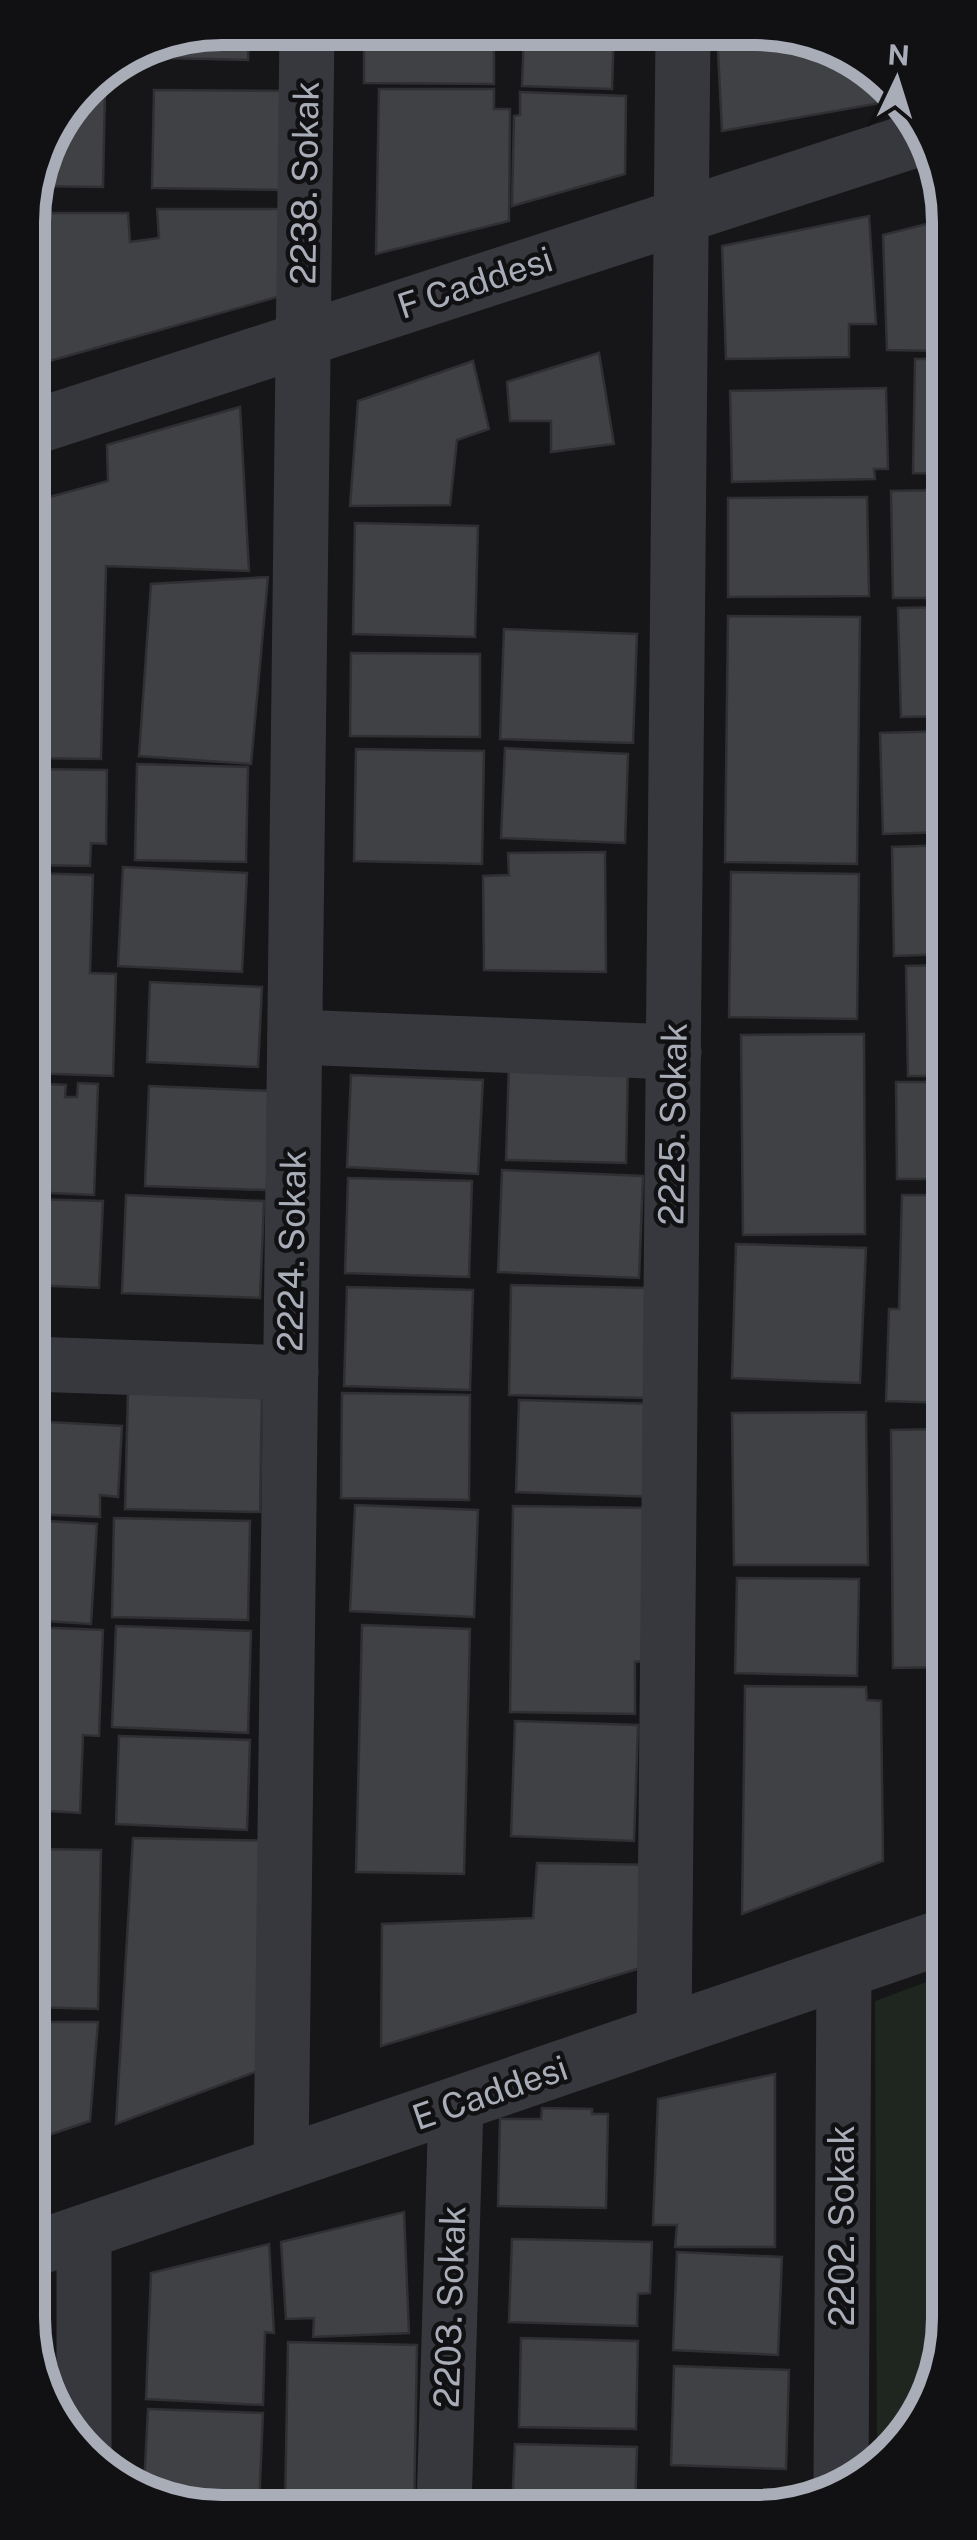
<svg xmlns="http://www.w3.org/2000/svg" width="977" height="2540" viewBox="0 0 977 2540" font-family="'Public Sans',sans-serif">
	<rect width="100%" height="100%" fill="#161618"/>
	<!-- green -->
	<path fill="#1e261f" d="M948,1974L949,2331L902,2446L877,2460L875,2001Z"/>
	<!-- building -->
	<g fill="#404145" stroke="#303034" stroke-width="2.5">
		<path d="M222,28H249L248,60L124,57L148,42Z"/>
		<path d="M364,28L494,29V84L364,83Z"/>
		<path d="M524,30H614L612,89L522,86Z"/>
		<path d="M717,31H793L887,82L886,102L722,131Z"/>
		<path d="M379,89H494V109H510L509,221L376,254Z"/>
		<path d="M154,90L286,91L285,190L152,188Z"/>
		<path d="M82,91H105L103,187L34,186L48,136Z"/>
		<path d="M520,92L626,96L625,174L512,206L514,116L520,115Z"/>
		<path d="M157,209H288L295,292L28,367V213H128L130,242L159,238Z"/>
		<path d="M869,216L876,324H849V357L726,359L722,246Z"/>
		<path d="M946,219V351L887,350L883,235Z"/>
		<path d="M599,353L614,444L551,452V421H510L507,382Z"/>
		<path d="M915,359H946V474L913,473Z"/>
		<path d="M473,361L489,429L457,440L450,505L350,506L358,401Z"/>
		<path d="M886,388L888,469H874L875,479L732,482L730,391Z"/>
		<path d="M240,407L249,571L106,566L101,759L29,758L28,503L108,481L107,445Z"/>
		<path d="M946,490V598H893L891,491Z"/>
		<path d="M867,497L869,596L728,597V498Z"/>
		<path d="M355,523L478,526L475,637L353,634Z"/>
		<path d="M268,577L251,764L139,756L151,584Z"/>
		<path d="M946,607V716L901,717L898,608Z"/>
		<path d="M728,616L860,617L857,864L725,862Z"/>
		<path d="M504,629L637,634L633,743L500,739Z"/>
		<path d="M351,653L480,654V737L350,736Z"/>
		<path d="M947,731V832L883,834L880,733Z"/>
		<path d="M505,748L628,754L625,843L501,838Z"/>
		<path d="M356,749L484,751L482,864L354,861Z"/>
		<path d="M137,764L248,767L246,862L135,860Z"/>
		<path d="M29,769L107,770L106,844L91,843L90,866L29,865Z"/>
		<path d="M947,845V954L894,956L892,847Z"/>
		<path d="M605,852L606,972L484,970L483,876L509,875L508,853Z"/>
		<path d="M123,867L247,873L242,972L118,966Z"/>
		<path d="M731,872L859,874L857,1019L729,1017Z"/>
		<path d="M29,873L93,875L90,973L116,974L113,1076L29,1073Z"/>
		<path d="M947,965V1076H908L906,966Z"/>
		<path d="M150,982L262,987L258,1067L147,1062Z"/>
		<path d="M864,1034L865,1234L743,1235L741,1035Z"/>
		<path d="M509,1062L628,1065L626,1163L506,1160Z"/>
		<path d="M351,1075L483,1080L478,1174L347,1167Z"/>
		<path d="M896,1082H947V1179H897Z"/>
		<path d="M29,1083L66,1085L65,1097H77L78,1083L98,1084L94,1195L30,1192Z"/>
		<path d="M149,1086L271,1091L267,1190L145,1186Z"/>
		<path d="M502,1170L643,1176L639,1278L498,1272Z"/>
		<path d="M348,1178L472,1181L469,1277L345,1273Z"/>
		<path d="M126,1195L264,1201L260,1298L122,1293Z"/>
		<path d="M902,1195H947L948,1403L886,1401L889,1309H899Z"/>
		<path d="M30,1199L103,1201L99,1288L30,1285Z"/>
		<path d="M736,1244L866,1248L860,1383L732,1378Z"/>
		<path d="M511,1285L649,1288L646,1398L509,1395Z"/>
		<path d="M347,1287L473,1290L470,1390L344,1386Z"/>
		<path d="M128,1391L262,1394L260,1512L125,1509Z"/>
		<path d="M342,1393L470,1395L469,1500L341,1498Z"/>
		<path d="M519,1400L658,1404L655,1497L516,1492Z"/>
		<path d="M866,1412L868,1565H734L732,1413Z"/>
		<path d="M30,1421L122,1426L118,1497L100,1495V1517L30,1514Z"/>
		<path d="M948,1429V1667L893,1668L891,1430Z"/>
		<path d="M355,1505L478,1510L474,1617L350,1611Z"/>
		<path d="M513,1506L647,1508L645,1661L635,1662V1714L510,1712Z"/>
		<path d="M114,1518L250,1521L248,1620L112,1617Z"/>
		<path d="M30,1520L97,1524L91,1624L30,1620Z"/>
		<path d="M737,1578L859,1579L857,1676L735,1673Z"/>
		<path d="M362,1625L470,1629L464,1874L356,1872Z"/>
		<path d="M116,1626L251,1631L248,1733L112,1727Z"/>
		<path d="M30,1627L103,1630L99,1736L83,1735L80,1813L31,1810Z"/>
		<path d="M745,1686L866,1687L867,1700L881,1701L883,1861L742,1914Z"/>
		<path d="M515,1721L638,1725L634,1841L511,1836Z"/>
		<path d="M119,1736L250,1740L247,1830L116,1824Z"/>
		<path d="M133,1838L275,1841L263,2069L116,2124Z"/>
		<path d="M31,1849L101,1850L98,2009L31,2007Z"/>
		<path d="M537,1863L659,1865L654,1964L381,2046L382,1924L533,1918Z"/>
		<path d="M31,2022H98L90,2121L31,2141Z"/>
		<path d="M775,2074V2247H675L677,2225H653L658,2099Z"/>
		<path d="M542,2108L592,2109V2114H608L606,2208L498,2206L500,2119H541Z"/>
		<path d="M404,2212L409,2333L313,2337L314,2318L286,2319L281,2242Z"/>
		<path d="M512,2239L652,2242L650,2293L638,2294L637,2326L509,2322Z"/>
		<path d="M269,2244L274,2333L265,2332L263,2405L146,2399L151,2273Z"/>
		<path d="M677,2252L782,2257L778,2355L673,2350Z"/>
		<path d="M521,2338L638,2341L636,2429L519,2427Z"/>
		<path d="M288,2342L417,2345L414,2509H285Z"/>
		<path d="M674,2366L789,2370L786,2469L671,2465Z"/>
		<path d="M148,2409L263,2413L259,2505L169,2501L144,2487Z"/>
		<path d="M515,2444L637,2447L635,2509H512Z"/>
	</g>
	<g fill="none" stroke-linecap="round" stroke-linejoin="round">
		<!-- path -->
		<path stroke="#3d3f44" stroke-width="6" stroke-dasharray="5 8" stroke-linecap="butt" d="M914,2406L924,2391"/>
		<!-- minor -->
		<g stroke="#37383d" stroke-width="55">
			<path d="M295,1037L674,1052"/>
			<path d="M30,1364L291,1373"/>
			<path d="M664,2032L683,31"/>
			<path d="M281,2164L307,28"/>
			<path d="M31,2250L948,1935"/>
			<path d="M84,2455V2232"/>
			<path d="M841,2481L844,1971"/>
			<path d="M444,2509L456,2105"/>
		</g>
		<!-- tertiary -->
		<path stroke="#37383d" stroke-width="55" d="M28,429L921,138"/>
	</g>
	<g text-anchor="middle" stroke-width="9" stroke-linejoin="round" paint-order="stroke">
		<!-- street labels -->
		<g font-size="35" fill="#a8adb8" stroke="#111113">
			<text transform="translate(305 183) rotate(-89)" y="12">2238. Sokak</text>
			<text transform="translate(475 283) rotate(-18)" y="12">F Caddesi</text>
			<text transform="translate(673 1124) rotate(-89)" y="12">2225. Sokak</text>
			<text transform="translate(292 1251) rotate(-89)" y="12">2224. Sokak</text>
			<text transform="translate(490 2093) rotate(-19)" y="12">E Caddesi</text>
			<text transform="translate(842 2226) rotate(-90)" y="12">2202. Sokak</text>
			<text transform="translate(450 2307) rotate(-88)" y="12">2203. Sokak</text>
		</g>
	</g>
	<!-- crop -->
	<path d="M0 0H977V2540H0ZM222 45H755A177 177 0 0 1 932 222V2318A177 177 0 0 1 755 2495H222A177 177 0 0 1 45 2318V222A177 177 0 0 1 222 45Z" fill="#111113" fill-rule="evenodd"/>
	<path fill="none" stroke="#a8adb8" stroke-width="12" d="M222 45H755A177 177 0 0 1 932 222V2318A177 177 0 0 1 755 2495H222A177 177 0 0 1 45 2318V222A177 177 0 0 1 222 45Z"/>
	<!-- north arrow -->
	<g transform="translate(897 80) rotate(4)" stroke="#111113" stroke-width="8" paint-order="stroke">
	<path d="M0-8L18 38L0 25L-18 38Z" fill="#a8adb8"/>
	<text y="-15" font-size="28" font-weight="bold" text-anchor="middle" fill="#a8adb8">N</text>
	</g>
</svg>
